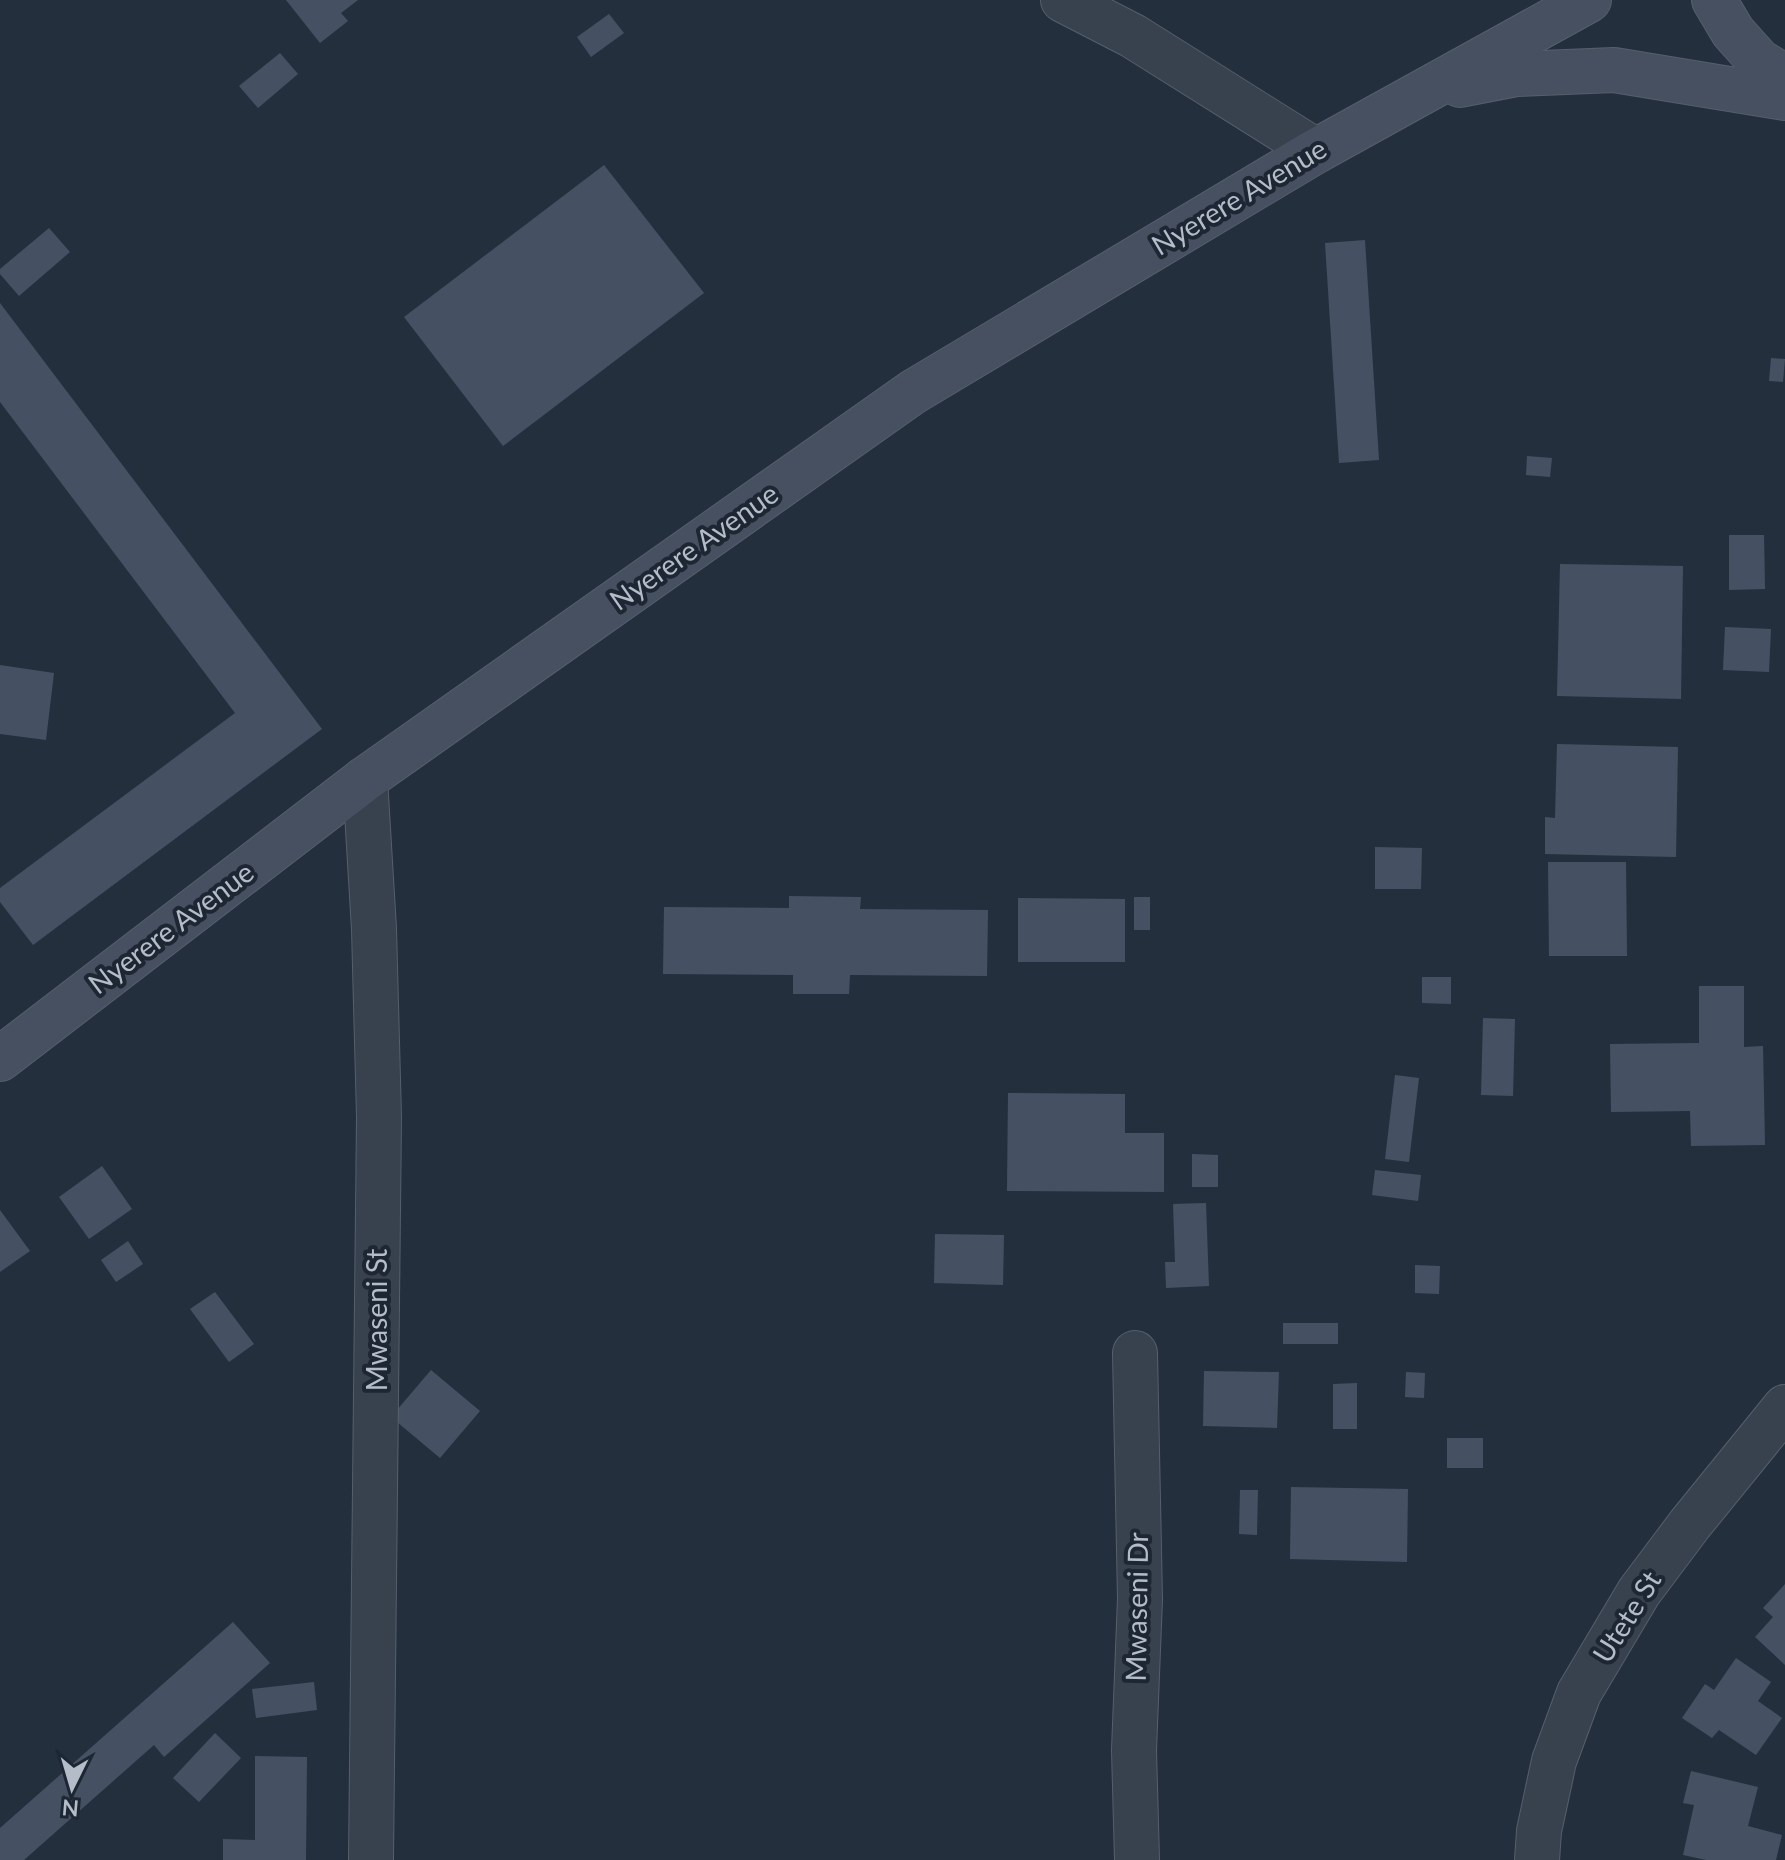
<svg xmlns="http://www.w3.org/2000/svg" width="1785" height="1860" viewBox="0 0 1785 1860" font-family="Lato,sans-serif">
	<rect width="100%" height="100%" fill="#242f3e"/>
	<!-- building -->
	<g fill="#455162">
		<path d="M286,0H358L341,13L348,21L320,43Z"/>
		<path d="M609,14L624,33L591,57L577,37Z"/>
		<path d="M280,53L298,74L258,108L239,86Z"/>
		<path d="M604,165L704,293L503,446L404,317Z"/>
		<path d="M49,228L70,252L19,296L0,274V269Z"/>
		<path d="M1365,240L1379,460L1339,463L1325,243Z"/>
		<path d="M0,303L322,729L33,945L0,902V888L235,713L0,402Z"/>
		<path d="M1771,358L1785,359L1783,382L1769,381Z"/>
		<path d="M1527,456L1552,458L1550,477L1526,475Z"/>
		<path d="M1729,535H1764L1765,589L1729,590Z"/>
		<path d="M1560,564L1683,566L1681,699L1557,696Z"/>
		<path d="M1725,627L1771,629L1769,672L1723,670Z"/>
		<path d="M0,665L54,673L46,740L0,734Z"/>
		<path d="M1557,744L1678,747L1676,857L1545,854V817L1555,818Z"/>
		<path d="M1375,847L1422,848L1421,889H1375Z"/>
		<path d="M1548,862H1626L1627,956H1549Z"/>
		<path d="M789,896L861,897L860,909L988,910L987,976L850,975L849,994H793V975L663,974L664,907L789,908Z"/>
		<rect x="1134" y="897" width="16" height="33"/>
		<path d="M1018,898L1125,899V962H1018Z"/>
		<path d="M1422,977H1451V1004L1422,1003Z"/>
		<path d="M1699,986H1744V1047L1763,1046L1765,1145L1691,1146L1690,1111L1611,1112L1610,1044L1699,1043Z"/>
		<path d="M1483,1018L1515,1019L1513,1096L1481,1095Z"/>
		<path d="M1395,1075L1419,1078L1409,1162L1385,1159Z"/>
		<path d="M1008,1093L1125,1094V1133H1164V1192L1007,1191Z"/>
		<path d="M1192,1154L1218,1155V1187H1192Z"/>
		<path d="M102,1166L132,1209L89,1239L59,1197Z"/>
		<path d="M1375,1170L1421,1175L1418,1201L1372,1195Z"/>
		<path d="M1206,1203L1209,1286L1166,1288L1165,1262H1175L1173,1204Z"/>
		<path d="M0,1210L30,1251L0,1272Z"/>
		<path d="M935,1234L1004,1235L1003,1285L934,1283Z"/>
		<path d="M128,1241L143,1264L116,1282L101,1260Z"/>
		<path d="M1415,1265L1440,1266L1439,1294L1415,1293Z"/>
		<path d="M215,1292L254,1344L229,1362L190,1309Z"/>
		<rect x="1283" y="1323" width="55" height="21"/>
		<path d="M431,1370L480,1411L440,1458L391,1417Z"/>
		<path d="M1204,1371L1279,1372L1277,1428L1203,1426Z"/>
		<path d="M1406,1372L1425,1373L1424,1398L1405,1397Z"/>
		<path d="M1357,1383V1429H1333V1384Z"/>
		<rect x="1447" y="1438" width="36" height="30"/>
		<path d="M1291,1487L1408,1489L1407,1562L1290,1559Z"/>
		<path d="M1240,1490H1258L1257,1535L1239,1534Z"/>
		<path d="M1785,1584V1665L1755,1637L1773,1617L1763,1608Z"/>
		<path d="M233,1622L270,1663L164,1757L154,1745L24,1860H0V1828Z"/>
		<path d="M1736,1658L1771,1682L1758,1701L1782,1718L1756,1755L1719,1730L1712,1738L1682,1718L1705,1684L1714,1690Z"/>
		<path d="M314,1682L317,1710L256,1718L252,1689Z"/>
		<path d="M215,1733L241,1758L199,1802L173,1778Z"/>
		<path d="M255,1756L307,1757L306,1860H223V1839L255,1840Z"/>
		<path d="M1691,1771L1758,1787L1748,1826L1782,1835L1776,1860H1706L1683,1855L1694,1805L1683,1803Z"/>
	</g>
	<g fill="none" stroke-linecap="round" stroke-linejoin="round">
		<defs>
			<g id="street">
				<path d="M1063,0L1133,36L1316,151"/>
				<path d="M365,779L374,929L379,1117L371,1860"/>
				<path d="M1135,1353L1140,1599L1134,1750L1137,1860"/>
				<path d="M1537,1860L1539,1831L1554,1761L1579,1693L1639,1592L1690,1524L1785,1407"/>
			</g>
			<g id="secondary">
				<path d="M1714,0L1733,32L1759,61L1785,77"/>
				<path d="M1460,85L1517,74L1614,70L1785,98"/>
				<path d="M0,1059L365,779L913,392L1316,151L1589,0"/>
			</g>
		</defs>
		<!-- street casing -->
		<use href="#street" stroke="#565f6c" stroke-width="46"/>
		<!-- secondary casing -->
		<use href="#secondary" stroke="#565f6c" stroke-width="46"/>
		<!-- street -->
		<use href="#street" stroke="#38414e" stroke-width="44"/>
		<!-- secondary -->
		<use href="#secondary" stroke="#465061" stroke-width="44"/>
	</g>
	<g text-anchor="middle" stroke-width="8" stroke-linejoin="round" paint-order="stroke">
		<!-- street labels -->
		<g font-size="28" fill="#b4bcc9" stroke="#1d2633">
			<text transform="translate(1239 197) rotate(-31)" y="10">Nyerere Avenue</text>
			<text transform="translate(694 547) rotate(-35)" y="10">Nyerere Avenue</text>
			<text transform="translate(171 928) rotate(-37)" y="10">Nyerere Avenue</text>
			<text transform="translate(377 1320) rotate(-90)" y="10">Mwaseni St</text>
			<text transform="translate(1137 1607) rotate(-89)" y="10">Mwaseni Dr</text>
			<text transform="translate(1627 1617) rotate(-58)" y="10">Utete St</text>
		</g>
	</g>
	<!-- north arrow -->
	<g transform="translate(72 1788) rotate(185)" stroke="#1d2633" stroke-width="6" paint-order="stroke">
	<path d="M0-6L14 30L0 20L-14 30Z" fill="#b4bcc9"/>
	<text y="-12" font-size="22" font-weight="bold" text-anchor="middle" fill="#b4bcc9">N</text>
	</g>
</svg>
